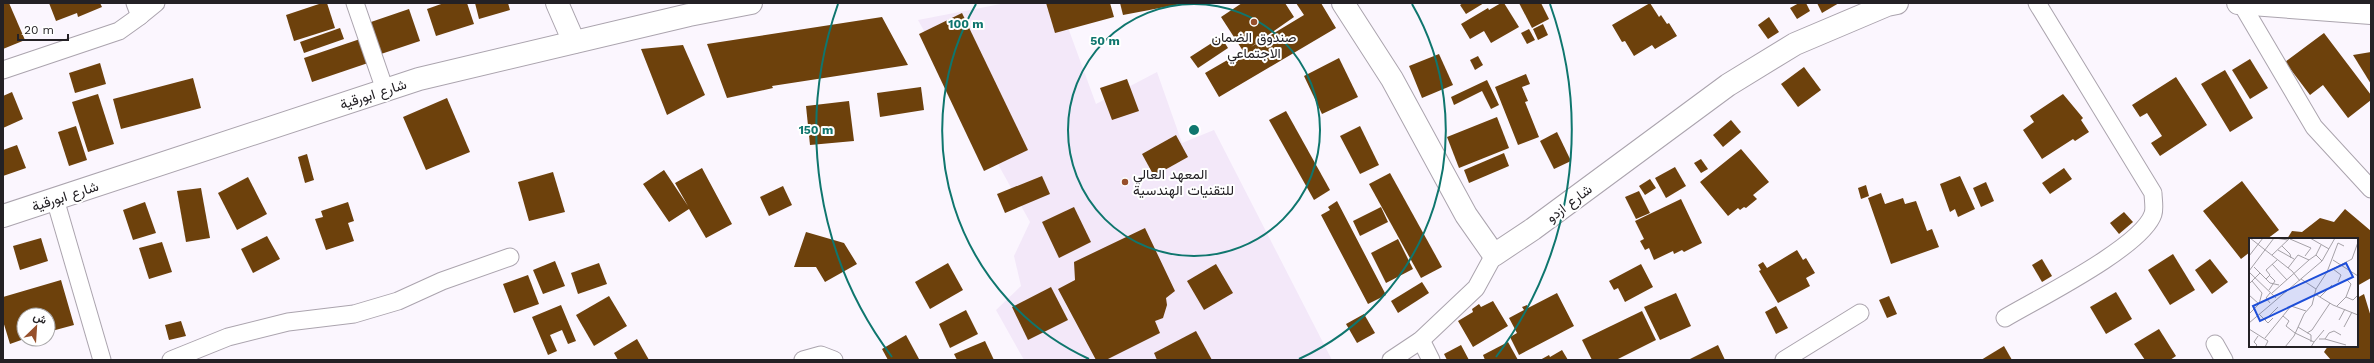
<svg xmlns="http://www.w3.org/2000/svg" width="2374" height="363" viewBox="0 0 2374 363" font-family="'Work Sans',Vazirmatn,sans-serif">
	<rect width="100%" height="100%" fill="#fbf6fe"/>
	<!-- built -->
	<path fill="#f3e8f9" d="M1006,3H1059L1096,104L1157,72L1182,143L1214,130L1332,360H1024L996,310L1021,286L1014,256L1030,222L918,20Z"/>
	<!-- building -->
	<g fill="#6d410c">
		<path d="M9,3L25,40L3,49V4Z"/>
		<path d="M49,3H100L102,7L78,17L77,13L56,21Z"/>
		<path d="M322,3H327L335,28L294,41L286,15Z"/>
		<path d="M444,3H467L474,24L436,36L427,9Z"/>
		<path d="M475,3H508L510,10L479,19Z"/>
		<path d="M1046,3H1110L1114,17L1055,33Z"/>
		<path d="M1120,3H1181V4L1123,15Z"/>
		<path d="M1242,3H1285L1294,17L1251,47L1304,15L1296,3H1321L1336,28L1219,97L1205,73L1243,51L1221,17Z"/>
		<path d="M1463,3H1484L1466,14L1460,5Z"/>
		<path d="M1501,3H1504L1519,27L1491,43L1484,31L1470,39L1461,24L1488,8L1489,10Z"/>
		<path d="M1519,3H1541L1549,19L1532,28Z"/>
		<path d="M1650,3L1659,17L1661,15L1667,24L1669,23L1677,36L1655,49L1652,45L1634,56L1625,41L1622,42L1612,25Z"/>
		<path d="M1799,3H1806L1810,11L1797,19L1790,8Z"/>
		<path d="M1817,3H1839L1822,13Z"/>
		<path d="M409,9L420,41L378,55L368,23Z"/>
		<path d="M962,13L1028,150L984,171L919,34Z"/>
		<path d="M882,17L908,65L772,86L773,88L727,98L707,44Z"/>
		<path d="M1769,17L1779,32L1768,39L1758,25Z"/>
		<path d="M1543,24L1548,35L1538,40L1533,29Z"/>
		<path d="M340,28L344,39L304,53L300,42Z"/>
		<path d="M1529,29L1535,40L1527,44L1521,33Z"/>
		<path d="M2324,33L2371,95V100L2348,118L2323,85L2310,95L2285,62Z"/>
		<path d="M1221,37L1228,48L1198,68L1190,57Z"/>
		<path d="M360,39L368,63L312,82L304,58Z"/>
		<path d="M683,45L705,95L667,115L641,49Z"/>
		<path d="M2371,52V84L2353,55Z"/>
		<path d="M1439,54L1453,85L1422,98L1409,66Z"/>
		<path d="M1478,56L1483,65L1475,70L1470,60Z"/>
		<path d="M1339,58L1358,97L1322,114L1304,76Z"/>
		<path d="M2250,59L2268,88L2250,99L2232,70Z"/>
		<path d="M100,63L106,84L75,93L69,73Z"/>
		<path d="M1804,67L1821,90L1798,107L1781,84Z"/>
		<path d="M2225,70L2253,118L2230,132L2201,84Z"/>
		<path d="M1526,74L1530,84L1522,87L1528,101L1525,102L1539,137L1518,145L1495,87Z"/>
		<path d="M2176,77L2207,125L2160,156L2151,143L2162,136L2147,113L2140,117L2132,105Z"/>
		<path d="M193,78L201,108L121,129L113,99Z"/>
		<path d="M1127,79L1139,111L1112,120L1100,88Z"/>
		<path d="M1487,80L1499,105L1491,109L1482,91L1454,105L1451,97Z"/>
		<path d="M921,87L924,110L880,117L877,93Z"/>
		<path d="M12,92L23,119L3,128V96Z"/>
		<path d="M98,94L114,144L88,152L72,102Z"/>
		<path d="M2063,94L2083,118L2081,120L2089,132L2075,141L2073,139L2042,159L2023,130L2034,122L2030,116Z"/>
		<path d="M447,98L470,152L426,170L403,117Z"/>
		<path d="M849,101L854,141L810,145L806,106Z"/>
		<path d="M1286,111L1330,190L1314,200L1269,120Z"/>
		<path d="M1497,117L1509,148L1459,168L1447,137Z"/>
		<path d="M1731,120L1741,132L1723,147L1713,135Z"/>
		<path d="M76,126L87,160L69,166L58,132Z"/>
		<path d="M1360,126L1379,165L1360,174L1340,136Z"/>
		<path d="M1557,132L1571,161L1554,169L1540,141Z"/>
		<path d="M1176,135L1188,157L1154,176L1142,154Z"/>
		<path d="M17,145L26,168L3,176V150Z"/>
		<path d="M1741,149L1769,182L1753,195L1757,199L1746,208L1744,207L1740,210L1738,208L1728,216L1700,182Z"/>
		<path d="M1504,153L1509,166L1469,183L1464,170Z"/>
		<path d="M307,154L314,180L305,183L298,157Z"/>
		<path d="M1701,159L1708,169L1701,173L1694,163Z"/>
		<path d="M1675,167L1686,186L1666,198L1655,178Z"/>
		<path d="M702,168L732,224L706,238L689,209L669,222L643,184L664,170L688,206L675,183Z"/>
		<path d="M2064,168L2072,179L2050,194L2042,183Z"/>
		<path d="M553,172L565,212L529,221L518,182Z"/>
		<path d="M1390,173L1442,267L1421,278L1369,184Z"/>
		<path d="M1042,176L1050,194L1005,213L997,194Z"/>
		<path d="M1960,176L1975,209L1958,217L1955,209L1950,212L1940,184Z"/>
		<path d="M248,177L267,214L237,230L218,193Z"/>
		<path d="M1650,179L1656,188L1645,195L1639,186Z"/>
		<path d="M2242,181L2279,230L2267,239H2250V252L2241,259L2203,211Z"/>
		<path d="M1986,182L1994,201L1981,207L1973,188Z"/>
		<path d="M1866,185L1869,196L1861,199L1858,188Z"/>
		<path d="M783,186L792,205L769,216L760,197Z"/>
		<path d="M201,188L210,238L186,242L177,191Z"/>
		<path d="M1639,191L1650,213L1636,219L1625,197Z"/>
		<path d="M1881,193L1885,204L1903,198L1905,204L1916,201L1927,231L1932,229L1939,247L1891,264L1868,198Z"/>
		<path d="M1681,199L1702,243L1684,252L1682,250L1674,254L1673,251L1654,260L1649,248L1645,250L1640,241L1644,239L1635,221Z"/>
		<path d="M1337,201L1386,295L1368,304L1321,215L1330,210L1328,207Z"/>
		<path d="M145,202L156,233L133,240L123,210Z"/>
		<path d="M348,202L354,221L348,223L354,241L326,250L315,219L323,217L321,211Z"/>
		<path d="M1074,207L1091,242L1059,258L1042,222Z"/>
		<path d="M1381,207L1388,222L1360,236L1353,221Z"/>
		<path d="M2345,209L2371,231V278L2357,286V239H2287L2292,231L2302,232L2320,218L2334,222Z"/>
		<path d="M2124,212L2133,222L2119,234L2110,223Z"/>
		<path d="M1145,228L1175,291L1166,298L1167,305L1163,318L1155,321L1160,333L1106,360H1096L1058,289L1075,280L1074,262Z"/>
		<path d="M806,232L844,243L857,264L825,282L816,267H794Z"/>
		<path d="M267,236L280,259L253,273L241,249Z"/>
		<path d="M41,238L48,261L20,270L13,246Z"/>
		<path d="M1398,239L1413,269L1386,283L1371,253Z"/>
		<path d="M162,242L172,272L149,279L139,248Z"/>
		<path d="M1797,250L1803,260L1806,258L1815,273L1806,278L1810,286L1778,303L1759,271L1761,270L1758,265L1763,262L1767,268Z"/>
		<path d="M2173,254L2195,290L2170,305L2148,270Z"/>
		<path d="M2042,259L2052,276L2042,282L2032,265Z"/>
		<path d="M2210,259L2228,282L2212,294L2195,270Z"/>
		<path d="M555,261L565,286L543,294L533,270Z"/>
		<path d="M599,263L607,284L578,294L571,273Z"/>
		<path d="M948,263L963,290L930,309L915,282Z"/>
		<path d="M1216,264L1233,293L1204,310L1187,281Z"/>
		<path d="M1641,264L1653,287L1625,302L1618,288L1614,290L1609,281Z"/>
		<path d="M528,275L539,304L514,313L503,284Z"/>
		<path d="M61,280L74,325L48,332V315H24V339L10,344L3,321V297Z"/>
		<path d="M1422,282L1429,293L1398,313L1391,301Z"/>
		<path d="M1051,287L1068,320L1028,340L1012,307Z"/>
		<path d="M2116,292L2132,319L2106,334L2090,307Z"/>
		<path d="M1557,293L1574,326L1519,355L1510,337L1517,333L1509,318L1524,310L1522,307L1527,305L1528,308Z"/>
		<path d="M1676,293L1691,326L1660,340L1644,307Z"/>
		<path d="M2364,294L2371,317V360H2331L2324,352L2328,346H2357V298Z"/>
		<path d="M609,296L627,326L594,346L576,315Z"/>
		<path d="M1889,296L1897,314L1887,318L1879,300Z"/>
		<path d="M1493,301L1508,326L1473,347L1458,321L1473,312L1472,309L1479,304L1481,307Z"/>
		<path d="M561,305L576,341L568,344L562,330L550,335L557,351L548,355L532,317Z"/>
		<path d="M1776,306L1788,328L1776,334L1765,312Z"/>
		<path d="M966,310L978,334L950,348L939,324Z"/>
		<path d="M1642,311L1656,340L1616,360H1592L1582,340Z"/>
		<path d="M1364,314L1375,333L1357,343L1346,324Z"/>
		<path d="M181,321L186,336L169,340L165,325Z"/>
		<path d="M2159,329L2176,356L2170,360H2145L2134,344Z"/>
		<path d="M1196,331L1212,360H1157L1154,353Z"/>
		<path d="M906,335L919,359L888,360L882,349Z"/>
		<path d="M637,339L649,360H618L614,353Z"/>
		<path d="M985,341L994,360H957L954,354Z"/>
		<path d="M1508,342L1518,360H1485L1483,355Z"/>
		<path d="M1461,345L1469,360H1447L1444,354Z"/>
		<path d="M1718,345L1725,360H1688Z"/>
		<path d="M2004,346L2012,360H1981Z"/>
		<path d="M1562,350L1568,360H1540L1549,355L1550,357Z"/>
	</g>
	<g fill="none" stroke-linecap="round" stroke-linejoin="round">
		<defs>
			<g id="street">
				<path d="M135,3L140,16L156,3"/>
				<path d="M355,3L385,90"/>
				<path d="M2241,3L2314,127L2371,189"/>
				<path d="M3,70L119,31L140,16"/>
				<path d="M55,199L102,360"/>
				<path d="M2005,318C2037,299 2142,247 2153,214C2155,208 2153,199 2153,193L2037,3"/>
				<path d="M1421,340L1431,360"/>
				<path d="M2215,344L2224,360"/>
				<path d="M171,360L228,337L288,322L354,314L398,301L442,281L510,257"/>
				<path d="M803,360L821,355L834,360"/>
				<path d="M1391,360L1421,340L1476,288L1494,255"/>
				<path d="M1784,360L1860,313"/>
			</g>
			<path id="secondary" d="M557,3L574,42"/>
			<g id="primary">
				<path d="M1343,3L1392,79L1466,215L1494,255L1533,229L1728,85L1795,44L1887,5L1897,3"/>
				<path d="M2238,3L2371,13"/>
				<path d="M3,216L419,79L689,15L751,3"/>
			</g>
		</defs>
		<!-- street casing -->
		<use href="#street" stroke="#aba4ae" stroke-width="19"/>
		<!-- secondary casing -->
		<use href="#secondary" stroke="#aba4ae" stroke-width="24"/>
		<!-- primary casing -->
		<use href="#primary" stroke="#aba4ae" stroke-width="24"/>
		<!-- street -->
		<use href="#street" stroke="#fff" stroke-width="17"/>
		<!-- secondary -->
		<use href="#secondary" stroke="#fff" stroke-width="22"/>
		<!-- primary -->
		<use href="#primary" stroke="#fff" stroke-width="22"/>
	</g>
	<!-- distance rings -->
	<g fill="none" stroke="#0f766e" stroke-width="2">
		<circle cx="1194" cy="130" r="126"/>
		<path d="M1089 359A252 252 0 0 1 976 4M1412 4A252 252 0 0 1 1299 359"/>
		<path d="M892 357A378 378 0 0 1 838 4M1550 4A378 378 0 0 1 1496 357"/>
	</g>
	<!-- markers -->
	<g fill="#97502b" stroke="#fff" stroke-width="1.5">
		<circle cx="1254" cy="22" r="4"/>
		<circle cx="1125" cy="182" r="4"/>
	</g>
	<g text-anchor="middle" stroke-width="4" stroke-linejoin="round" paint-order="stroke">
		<!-- poi labels -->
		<g font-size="14" fill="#242125" stroke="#fff">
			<text x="1254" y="42">صندوق الضمان<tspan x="1254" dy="16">الاجتماعي</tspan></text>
			<text x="1133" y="179" text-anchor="start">المعهد العالي<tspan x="1133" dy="16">للتقنيات الهندسية</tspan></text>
		</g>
		<!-- street labels -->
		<g font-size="14" fill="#242125" stroke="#fff">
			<text transform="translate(373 94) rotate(-18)" y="5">شارع ابورقية</text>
			<text transform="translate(65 196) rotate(-18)" y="5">شارع ابورقية</text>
			<text transform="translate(1569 203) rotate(-37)" y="5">شارع ازدو</text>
		</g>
	</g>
	<!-- overview -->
	<g transform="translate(2249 238)">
		<rect width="109" height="109" fill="#fbf6fe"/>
		<path fill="none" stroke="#a5a1a7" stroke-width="1" d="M1,0L43,33L51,43M26,0L39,2M61,0L80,11M41,1L62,10L56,18M72,7L67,17L73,23M33,8L41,16L42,20M29,12L45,21M23,17L41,0M0,18L14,0M84,22L109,38M23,26L38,42M5,29L21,45L30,47M39,30L49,17L60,22L67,17M84,31L92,37L89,44M0,33L25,0M0,34L27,60M78,34L89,5L95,8M17,41L21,37L17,32L28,22M52,41L67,51L78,34L103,21L109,4M0,46L11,35M20,52L26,43L21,38M23,55L60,22M66,56L84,67L109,77M0,57L10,66L13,55L3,43M71,59L83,47M97,59L104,62L108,58M21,65L17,60L21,55M88,68L97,59L102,46L97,41M0,76L10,66M10,76L19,85L24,80M34,78L40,83L37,88L46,95M16,82L29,69M90,82L96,71M0,85L73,23L86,0M49,89L62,97V104M95,89L103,74M0,91L19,103L16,109M46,95L65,104L62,109M58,95L63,92L81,65M16,100L42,68L57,73M70,101H76L80,95L85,93L92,97M76,101L97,107M65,104L75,92M6,109L8,107L5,104L9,98M36,109L45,98L55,76L63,67L67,51"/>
		<path fill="#1d4ed8" fill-opacity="0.15" stroke="#1d4ed8" stroke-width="2" d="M97,25L104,39L11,83L4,68Z"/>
		<rect width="109" height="109" fill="none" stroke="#242125" stroke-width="2"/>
	</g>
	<circle cx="1194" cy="130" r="6" fill="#0f766e" stroke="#fff" stroke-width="2"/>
	<g font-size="12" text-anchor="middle" font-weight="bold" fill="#0f766e" stroke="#fff" stroke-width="4" stroke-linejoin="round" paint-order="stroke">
		<text x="966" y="28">100 m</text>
		<text x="1105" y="45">50 m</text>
		<text x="816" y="134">150 m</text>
	</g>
	<!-- border -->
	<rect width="2374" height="363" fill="none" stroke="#242125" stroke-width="8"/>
	<!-- north arrow -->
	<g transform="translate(36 327) rotate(25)"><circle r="19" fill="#ffffff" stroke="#a7a6a8"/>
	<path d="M0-3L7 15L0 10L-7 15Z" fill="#97502b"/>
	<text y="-6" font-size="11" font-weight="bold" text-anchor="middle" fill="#242125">ش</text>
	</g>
	<!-- scale -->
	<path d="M18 34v6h50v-6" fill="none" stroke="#242125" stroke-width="2"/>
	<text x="24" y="34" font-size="12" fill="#242125" stroke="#ffffff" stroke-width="3" paint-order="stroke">20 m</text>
</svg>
